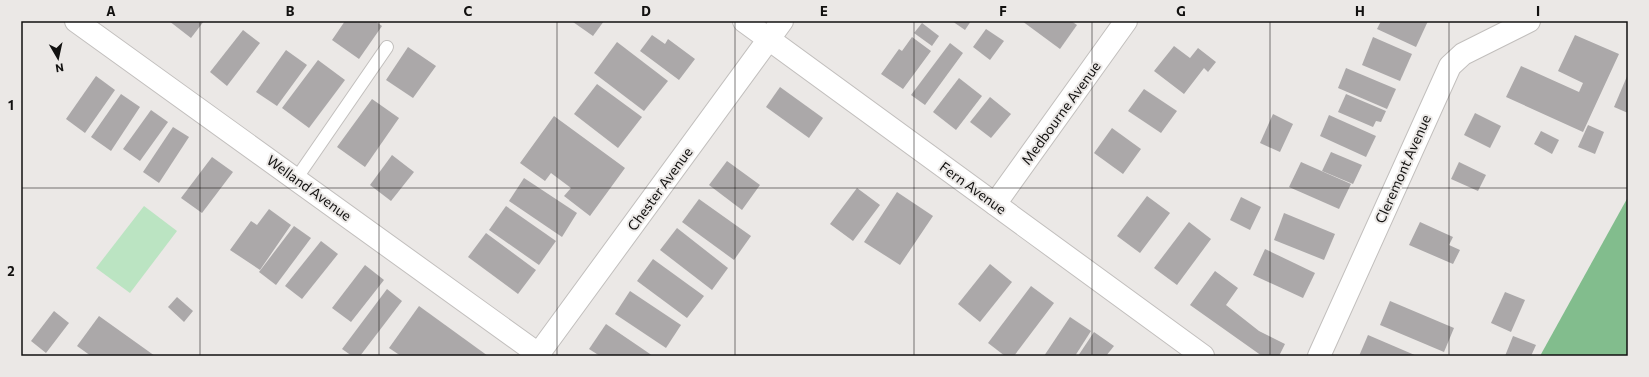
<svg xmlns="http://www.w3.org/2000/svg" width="1649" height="377" viewBox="0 0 1649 377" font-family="Commissioner,sans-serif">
	<rect width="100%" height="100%" fill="#ebe8e6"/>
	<!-- green -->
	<path fill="#bbe4c2" d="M144,206L177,231L130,293L96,268Z"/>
	<!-- forest -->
	<path fill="#82bd8d" d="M1628,197V356H1540Z"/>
	<!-- building -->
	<g fill="#aba8a9">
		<path d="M169,21H204L191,38Z"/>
		<path d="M345,21H375L382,26L359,59L332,40Z"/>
		<path d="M574,21H604L593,36L573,22Z"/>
		<path d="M952,21H971L965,30Z"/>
		<path d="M1022,21H1071L1077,25L1060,49Z"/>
		<path d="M1381,21H1428L1416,47L1377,29Z"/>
		<path d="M922,23L939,36L932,46L914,33Z"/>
		<path d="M986,29L1004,41L990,60L973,47Z"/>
		<path d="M243,30L260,43L227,86L210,72Z"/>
		<path d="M652,35L665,44L668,39L695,59L679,80L640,51Z"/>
		<path d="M1575,35L1619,54L1583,132L1506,97L1521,66L1579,92L1583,83L1558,71Z"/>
		<path d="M912,37L931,51L903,89L881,74L899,49L902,51Z"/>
		<path d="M1373,37L1412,54L1400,81L1362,65Z"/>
		<path d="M617,42L668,81L644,111L594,73Z"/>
		<path d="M950,43L963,53L925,105L911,95Z"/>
		<path d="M1174,46L1190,58L1198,48L1216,62L1208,72L1204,68L1184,94L1154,71Z"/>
		<path d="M408,47L436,66L413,98L386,80Z"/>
		<path d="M286,50L307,65L277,106L256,92Z"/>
		<path d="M318,60L345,80L309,128L282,108Z"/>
		<path d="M1346,68L1396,89L1387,109L1338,88Z"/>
		<path d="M1628,74V113L1614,107Z"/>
		<path d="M96,76L115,90L85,133L66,119Z"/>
		<path d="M959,78L982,96L956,130L933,112Z"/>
		<path d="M597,84L642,117L618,148L574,114Z"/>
		<path d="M780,87L823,118L809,138L766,107Z"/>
		<path d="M1144,89L1177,111L1161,133L1128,111Z"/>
		<path d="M121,94L140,107L111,151L91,137Z"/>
		<path d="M1346,94L1386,111L1381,122L1376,121L1373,127L1338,112Z"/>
		<path d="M990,97L1011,114L991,138L970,122Z"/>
		<path d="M372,99L399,118L365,167L337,147Z"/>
		<path d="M151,110L168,122L140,161L123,149Z"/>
		<path d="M1475,113L1501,126L1490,148L1464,135Z"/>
		<path d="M1273,114L1293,124L1280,152L1260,143Z"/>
		<path d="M1329,115L1376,136L1366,157L1320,136Z"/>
		<path d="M554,116L625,168L590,216L564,196L571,188L551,173L545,181L520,163Z"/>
		<path d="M1588,125L1604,132L1595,154L1578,147Z"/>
		<path d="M173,127L189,137L159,183L143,172Z"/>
		<path d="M1112,128L1141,149L1123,174L1094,153Z"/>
		<path d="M1541,131L1559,140L1552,154L1534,144Z"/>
		<path d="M1331,152L1362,165L1353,184L1322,171Z"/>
		<path d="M392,155L414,172L391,201L370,185Z"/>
		<path d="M212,157L233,172L202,213L181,198Z"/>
		<path d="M727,161L760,185L742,210L709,185Z"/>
		<path d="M1301,162L1351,184L1339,209L1289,187Z"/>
		<path d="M1459,162L1486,175L1478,191L1451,179Z"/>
		<path d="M524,178L577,213L562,237L509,201Z"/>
		<path d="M857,188L880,205L853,241L830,224Z"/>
		<path d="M897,192L933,216L900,265L864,242Z"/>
		<path d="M1147,196L1170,213L1140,253L1117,236Z"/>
		<path d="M1241,197L1261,207L1250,230L1230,220Z"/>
		<path d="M699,199L751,236L734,260L682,222Z"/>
		<path d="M506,206L556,241L539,265L489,230Z"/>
		<path d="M269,209L291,225L260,270L230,250L251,221L257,225Z"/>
		<path d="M1284,213L1335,234L1324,260L1274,240Z"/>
		<path d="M1189,222L1211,239L1177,285L1154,268Z"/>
		<path d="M1420,222L1453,237L1449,245L1460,250L1453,264L1409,245Z"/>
		<path d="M294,226L311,238L276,285L259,272Z"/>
		<path d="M677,228L728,268L712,290L660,250Z"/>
		<path d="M486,233L536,270L518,294L468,257Z"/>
		<path d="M321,241L338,254L302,299L285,286Z"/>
		<path d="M1265,249L1315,273L1303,298L1253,275Z"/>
		<path d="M653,259L704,296L687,318L637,281Z"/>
		<path d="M990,264L1012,282L980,322L958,304Z"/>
		<path d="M365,265L384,280L351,322L332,308Z"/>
		<path d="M1215,271L1238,288L1226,305L1259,331L1285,344L1279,356H1262L1190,305Z"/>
		<path d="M1031,286L1054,303L1014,356H1005L988,343Z"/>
		<path d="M387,289L402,301L360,356H352L342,349Z"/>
		<path d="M630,291L681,325L666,348L615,314Z"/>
		<path d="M1505,292L1525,300L1511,332L1491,323Z"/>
		<path d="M177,297L193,311L184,322L168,307Z"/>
		<path d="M1390,301L1454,328L1444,352L1380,325Z"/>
		<path d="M419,306L488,356H401L389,348Z"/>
		<path d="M54,311L69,323L46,353L31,341Z"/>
		<path d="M99,316L155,356H91L77,346Z"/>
		<path d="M1070,317L1091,331L1075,356H1044Z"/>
		<path d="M606,324L653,356H600L589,349Z"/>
		<path d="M1094,332L1114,346L1106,356H1078Z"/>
		<path d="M1368,335L1417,356H1359Z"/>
		<path d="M1513,336L1536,345L1531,356H1505Z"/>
	</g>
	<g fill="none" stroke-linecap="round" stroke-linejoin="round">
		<defs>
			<path id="service" d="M296,179L387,47"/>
			<g id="minor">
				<path d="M76,21L541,356"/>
				<path d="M744,21L1203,356"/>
				<path d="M995,204L1126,21"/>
				<path d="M537,356L782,21"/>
			</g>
			<path id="secondary" d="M1319,356L1450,66L1463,54L1529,21"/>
		</defs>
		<!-- service casing -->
		<use href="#service" stroke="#c2bfbd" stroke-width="14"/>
		<!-- minor casing -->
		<use href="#minor" stroke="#c2bfbd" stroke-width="24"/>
		<!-- secondary casing -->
		<use href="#secondary" stroke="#c2bfbd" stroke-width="24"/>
		<!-- service -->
		<use href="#service" stroke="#fff" stroke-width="12"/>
		<!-- minor -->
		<use href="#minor" stroke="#fff" stroke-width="22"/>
		<!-- secondary -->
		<use href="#secondary" stroke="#fff" stroke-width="22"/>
	</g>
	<!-- grid -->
	<path fill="none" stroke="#121110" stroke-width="1" stroke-opacity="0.55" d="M200,21V356M379,21V356M557,21V356M735,21V356M914,21V356M1092,21V356M1270,21V356M1449,21V356M21,188H1628"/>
	<g text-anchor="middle" stroke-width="4" stroke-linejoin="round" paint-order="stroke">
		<!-- street labels -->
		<g font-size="14" fill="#121110" stroke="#ebe8e6">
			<text transform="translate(1061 113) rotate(-54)" y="5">Medbourne Avenue</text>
			<text transform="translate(1403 169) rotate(-66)" y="5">Cleremont Avenue</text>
			<text transform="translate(309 188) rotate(36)" y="5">Welland Avenue</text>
			<text transform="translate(973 188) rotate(36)" y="5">Fern Avenue</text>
			<text transform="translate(660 189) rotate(-54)" y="5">Chester Avenue</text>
		</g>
	</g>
	<!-- border -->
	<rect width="1649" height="377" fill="none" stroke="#ebe8e6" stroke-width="44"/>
	<!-- north arrow -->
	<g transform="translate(58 58) rotate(171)" stroke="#ebe8e6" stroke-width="3" paint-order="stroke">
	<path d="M0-3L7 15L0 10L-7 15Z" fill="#121110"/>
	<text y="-6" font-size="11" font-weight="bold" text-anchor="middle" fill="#121110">N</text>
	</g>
	<rect x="22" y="22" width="1605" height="333" fill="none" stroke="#121110" stroke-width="1.5"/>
	<g font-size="13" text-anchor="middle" font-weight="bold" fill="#121110">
		<text x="111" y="16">A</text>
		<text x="290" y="16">B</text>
		<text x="468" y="16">C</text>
		<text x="646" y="16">D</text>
		<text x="824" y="16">E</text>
		<text x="1003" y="16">F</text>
		<text x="1181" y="16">G</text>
		<text x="1360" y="16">H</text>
		<text x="1538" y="16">I</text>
		<text x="11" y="110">1</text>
		<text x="11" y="276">2</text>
	</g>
</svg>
